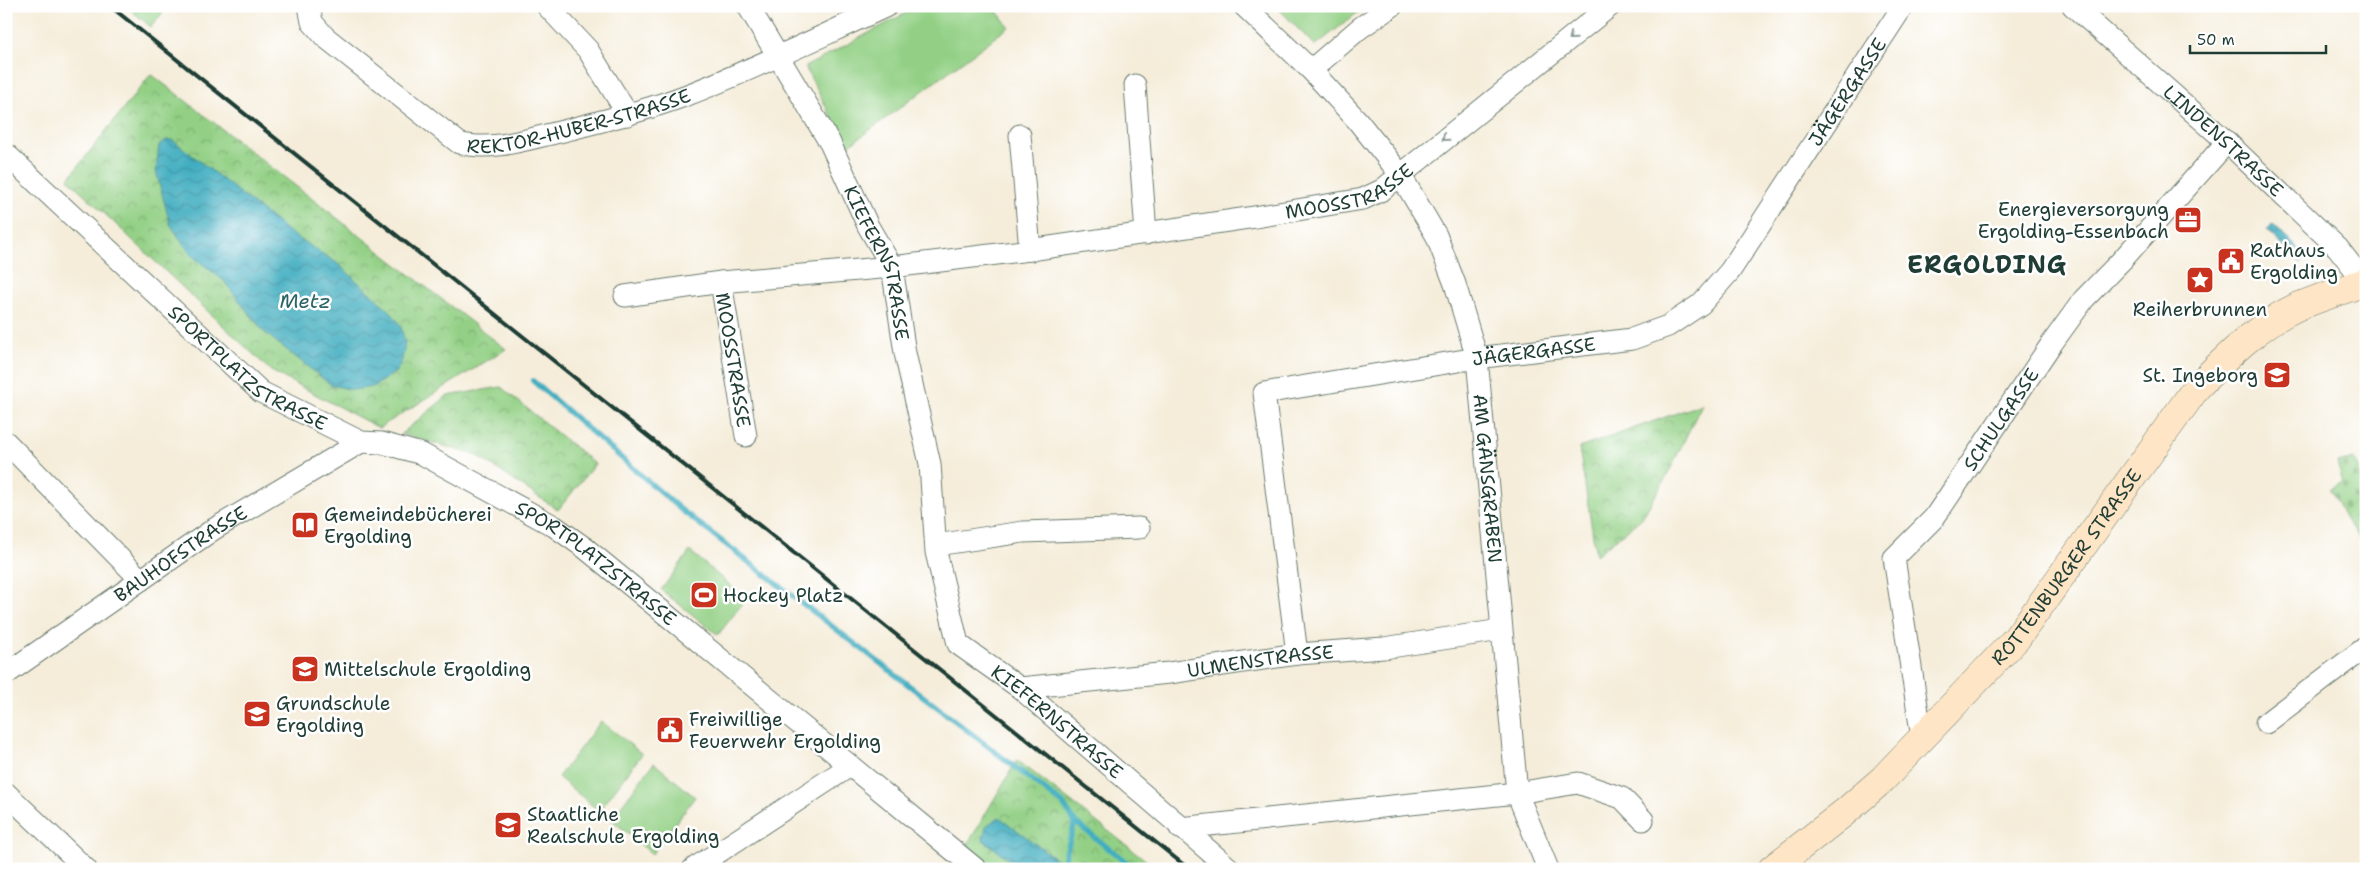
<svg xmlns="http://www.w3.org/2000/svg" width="2372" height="875" viewBox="0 0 2372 875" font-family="'Shantell Sans',sans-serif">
	<defs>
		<pattern id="cemetery-stones" width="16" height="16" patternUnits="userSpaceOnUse" patternTransform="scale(1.25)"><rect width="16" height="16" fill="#93d085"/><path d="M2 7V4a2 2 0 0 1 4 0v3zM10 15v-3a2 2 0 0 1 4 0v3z" fill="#77aa6e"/></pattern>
		<pattern id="park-crowns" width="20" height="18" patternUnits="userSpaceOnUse" patternTransform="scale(1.25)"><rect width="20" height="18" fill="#93d085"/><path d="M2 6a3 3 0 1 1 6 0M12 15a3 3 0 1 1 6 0" fill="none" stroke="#77aa6e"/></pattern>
		<pattern id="water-waves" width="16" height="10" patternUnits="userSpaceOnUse" patternTransform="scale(1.25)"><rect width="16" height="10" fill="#41adc0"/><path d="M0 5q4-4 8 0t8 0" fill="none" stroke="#368e9d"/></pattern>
	</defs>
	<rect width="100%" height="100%" fill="#fff"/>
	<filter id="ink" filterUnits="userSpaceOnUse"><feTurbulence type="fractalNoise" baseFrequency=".02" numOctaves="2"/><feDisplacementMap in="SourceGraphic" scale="10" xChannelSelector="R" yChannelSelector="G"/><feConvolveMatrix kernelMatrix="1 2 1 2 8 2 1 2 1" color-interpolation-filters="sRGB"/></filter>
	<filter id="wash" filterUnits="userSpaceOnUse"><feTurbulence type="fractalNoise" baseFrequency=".0096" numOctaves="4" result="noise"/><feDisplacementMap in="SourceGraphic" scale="20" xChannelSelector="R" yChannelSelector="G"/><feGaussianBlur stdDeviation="1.12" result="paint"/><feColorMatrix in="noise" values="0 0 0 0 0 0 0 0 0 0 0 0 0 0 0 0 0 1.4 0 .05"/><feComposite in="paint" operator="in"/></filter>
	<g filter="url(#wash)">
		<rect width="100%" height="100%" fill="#f5edda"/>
		<!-- grass -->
		<g fill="#93d085" stroke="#59865c">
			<path d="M126,6H168L151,27Z"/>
			<path d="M919,6H993L1009,27L847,147L805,67Z"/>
			<path d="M1276,6H1366L1315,46Z"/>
			<path d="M690,551L746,599L718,635L661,590Z"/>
			<path d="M601,721L642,754L599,811L558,777Z"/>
			<path d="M654,763L695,797L652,854L611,819Z"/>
		</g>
		<!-- cemetery -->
		<path fill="url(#cemetery-stones)" stroke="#59865c" d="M2354,459L2366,487V547L2345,519L2330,489L2343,482L2337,463Z"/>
		<!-- park -->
		<g fill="url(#park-crowns)" stroke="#59865c">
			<path d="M151,74L506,349L379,428L271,371L68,179Z"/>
			<path d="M501,387L595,464L558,510L476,455L401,434L447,396Z"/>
			<path d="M1702,404L1667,476L1642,518L1596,555L1579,448Z"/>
			<path d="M1017,760L1157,869H994L966,847Z"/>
		</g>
		<!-- water -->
		<g fill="url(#water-waves)" stroke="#30757a">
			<path d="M166,140H173L290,233L337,263L390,311L401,326L405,344L402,360L397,371L373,387L353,390L331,385L264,332L223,280L191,255L170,224L156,171L159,145Z"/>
			<path d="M2272,224L2307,256L2301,263L2266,230Z"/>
			<path d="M999,817L1063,864L1067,869H1022L983,840L986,826Z"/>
		</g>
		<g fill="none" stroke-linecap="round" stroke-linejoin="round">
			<!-- stream -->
			<g stroke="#41adc0" stroke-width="5.5">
				<path d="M533,381L680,509L1063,804L1075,822L1063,864"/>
				<path d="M1075,822L1135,869"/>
			</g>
		</g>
	</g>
	<g filter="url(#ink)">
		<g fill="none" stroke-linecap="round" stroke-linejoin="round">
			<defs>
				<g id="street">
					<path id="s1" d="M309,6L312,22L325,37L459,143C491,152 528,139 559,132C602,121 645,111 687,95C755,69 821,36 887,6"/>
					<path d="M547,6L588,50L628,115"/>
					<path id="s2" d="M748,6L830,143L868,226L892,267L905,353L930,464L936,552L958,644L1020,688L1230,869"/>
					<path id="s3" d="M1244,6L1311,70L1357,120L1400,174L1436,235L1455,284L1477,358L1517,793L1548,869"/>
					<path id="s4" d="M2073,6L2227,142L2338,248L2366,284"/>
					<path d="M1311,70L1360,28L1392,6"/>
					<path d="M1135,85L1146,234"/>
					<path d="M1020,135L1030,250"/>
					<path id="s5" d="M6,154L261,392L361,442L382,443L422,454L554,526L585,548L976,869"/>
					<path id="s6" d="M721,282L746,436"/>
					<path id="s7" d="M625,296L721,282L892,267L1030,250L1255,217L1363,199L1382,190L1610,6"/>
					<path d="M6,442L141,580"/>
					<path d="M936,545L1023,532L1139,528"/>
					<path id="s8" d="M1297,654L1264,393L1477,358L1632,339L1668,326L1701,304L1730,271L1903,6"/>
					<path id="s9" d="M6,674L214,529L361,442"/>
					<path id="s10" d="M1020,688L1169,673L1297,654L1384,648L1501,630"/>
					<path d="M2266,723L2366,647"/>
					<path id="s11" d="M1922,738L1894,558L1934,518L2050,346L2084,299L2122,260L2227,142"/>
					<path d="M6,793L86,869"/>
					<path d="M1180,828L1517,793L1578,783L1622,798L1643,820"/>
					<path d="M693,869L850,766"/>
				</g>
				<g id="secondary">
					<path id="s12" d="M1772,869L1845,812L1883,779L2016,639L2197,387C2226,358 2259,324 2297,307C2319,298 2343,290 2366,282"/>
				</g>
			</defs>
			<!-- street casing -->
			<use href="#street" stroke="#6a7b6e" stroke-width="23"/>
			<!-- secondary casing -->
			<use href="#secondary" stroke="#6a7b6e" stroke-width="29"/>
			<!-- street -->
			<use href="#street" stroke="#fff" stroke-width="21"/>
			<!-- secondary -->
			<use href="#secondary" stroke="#fee5c5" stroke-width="28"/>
			<!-- rail -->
			<path stroke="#1f3d34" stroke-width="4" d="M110,6L1189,869"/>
		</g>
		<!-- one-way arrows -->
		<defs><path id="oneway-chevron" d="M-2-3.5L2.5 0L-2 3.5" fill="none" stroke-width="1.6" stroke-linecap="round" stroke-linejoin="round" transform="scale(1.25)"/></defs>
		<g stroke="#8f9e9a">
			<use href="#oneway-chevron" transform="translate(1572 37) rotate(141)"/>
			<use href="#oneway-chevron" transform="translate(1445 138) rotate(141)"/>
		</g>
	</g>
	<!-- icons -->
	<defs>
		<symbol id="office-square" viewBox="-11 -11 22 22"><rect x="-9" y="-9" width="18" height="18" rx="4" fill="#c8321e" stroke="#fff"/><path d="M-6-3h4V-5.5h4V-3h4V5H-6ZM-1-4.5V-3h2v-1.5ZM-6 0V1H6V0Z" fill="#fff"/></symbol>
		<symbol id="civic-square" viewBox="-11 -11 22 22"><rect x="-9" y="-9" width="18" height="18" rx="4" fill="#c8321e" stroke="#fff"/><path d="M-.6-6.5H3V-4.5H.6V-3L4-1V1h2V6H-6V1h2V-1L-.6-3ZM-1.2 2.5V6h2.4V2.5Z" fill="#fff"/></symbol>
		<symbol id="sight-square" viewBox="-11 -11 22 22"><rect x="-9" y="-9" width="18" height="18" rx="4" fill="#c8321e" stroke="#fff"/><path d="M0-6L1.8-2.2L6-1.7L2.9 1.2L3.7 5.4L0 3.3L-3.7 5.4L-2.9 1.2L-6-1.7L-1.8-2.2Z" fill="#fff"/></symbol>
		<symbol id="school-square" viewBox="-11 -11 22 22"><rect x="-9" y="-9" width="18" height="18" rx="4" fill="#c8321e" stroke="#fff"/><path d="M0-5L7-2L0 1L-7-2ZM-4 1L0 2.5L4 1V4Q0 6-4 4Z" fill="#fff"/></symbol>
		<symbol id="library-square" viewBox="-11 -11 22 22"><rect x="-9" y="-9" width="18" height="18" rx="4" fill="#c8321e" stroke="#fff"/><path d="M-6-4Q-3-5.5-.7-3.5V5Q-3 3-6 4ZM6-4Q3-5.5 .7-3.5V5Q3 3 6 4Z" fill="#fff"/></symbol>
		<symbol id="stadium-square" viewBox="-11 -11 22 22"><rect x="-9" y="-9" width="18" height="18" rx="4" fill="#c8321e" stroke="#fff"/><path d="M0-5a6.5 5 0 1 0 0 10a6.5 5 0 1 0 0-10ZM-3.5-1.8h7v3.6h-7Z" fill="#fff"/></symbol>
	</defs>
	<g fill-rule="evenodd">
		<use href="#office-square" x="2172" y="204" width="32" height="32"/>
		<use href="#civic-square" x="2215" y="245" width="32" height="32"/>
		<use href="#sight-square" x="2184" y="264" width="32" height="32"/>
		<use href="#school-square" x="2261" y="359" width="32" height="32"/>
		<use href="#library-square" x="289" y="509" width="32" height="32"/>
		<use href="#stadium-square" x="688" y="579" width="32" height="32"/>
		<use href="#school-square" x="289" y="653" width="32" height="32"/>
		<use href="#school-square" x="241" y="698" width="32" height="32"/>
		<use href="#civic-square" x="654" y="714" width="32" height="32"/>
		<use href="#school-square" x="492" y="809" width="32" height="32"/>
	</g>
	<g text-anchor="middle" stroke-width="5" stroke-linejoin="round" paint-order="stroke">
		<!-- street labels -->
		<g font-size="19" fill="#1f3d34" stroke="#fff">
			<text dy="7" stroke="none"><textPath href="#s8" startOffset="971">JÄGERGASSE</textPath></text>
			<text dy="7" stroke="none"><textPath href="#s1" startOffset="330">REKTOR-HUBER-STRASSE</textPath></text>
			<text dy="7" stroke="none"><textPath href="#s4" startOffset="202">LINDENSTRASSE</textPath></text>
			<text dy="7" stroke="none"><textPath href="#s7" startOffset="734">MOOSSTRASSE</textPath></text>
			<text dy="7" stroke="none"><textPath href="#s2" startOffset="290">KIEFERNSTRASSE</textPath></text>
			<text dy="7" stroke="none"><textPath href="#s8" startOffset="536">JÄGERGASSE</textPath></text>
			<text dy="7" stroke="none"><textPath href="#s6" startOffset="79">MOOSSTRASSE</textPath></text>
			<text dy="7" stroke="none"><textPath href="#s5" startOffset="324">SPORTPLATZSTRASSE</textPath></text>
			<text dy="7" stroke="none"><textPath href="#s11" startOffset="358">SCHULGASSE</textPath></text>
			<text dy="7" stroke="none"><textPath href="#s3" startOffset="551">AM GÄNSGRABEN</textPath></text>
			<text dy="7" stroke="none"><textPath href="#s9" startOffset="212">BAUHOFSTRASSE</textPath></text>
			<text dy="7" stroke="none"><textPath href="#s5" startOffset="729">SPORTPLATZSTRASSE</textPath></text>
			<text dy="7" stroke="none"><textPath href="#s12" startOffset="424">ROTTENBURGER STRASSE</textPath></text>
			<text dy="7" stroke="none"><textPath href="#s10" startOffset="242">ULMENSTRASSE</textPath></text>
			<text dy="7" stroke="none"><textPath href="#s2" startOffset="808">KIEFERNSTRASSE</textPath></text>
		</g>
		<!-- poi labels -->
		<g font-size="19" fill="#1f3d34" stroke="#fff" text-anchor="start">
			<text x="2169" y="216" text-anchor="end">Energieversorgung<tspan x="2169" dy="22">Ergolding-Essenbach</tspan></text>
			<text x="2250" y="257">Rathaus<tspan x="2250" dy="22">Ergolding</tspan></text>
			<text x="2200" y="316" text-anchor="middle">Reiherbrunnen</text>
			<text x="2258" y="382" text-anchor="end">St. Ingeborg</text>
			<text x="324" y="521">Gemeindebücherei<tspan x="324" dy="22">Ergolding</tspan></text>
			<text x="723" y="602">Hockey Platz</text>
			<text x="324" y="676">Mittelschule Ergolding</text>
			<text x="276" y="710">Grundschule<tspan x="276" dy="22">Ergolding</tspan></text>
			<text x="689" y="726">Freiwillige<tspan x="689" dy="22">Feuerwehr Ergolding</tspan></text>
			<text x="527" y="821">Staatliche<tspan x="527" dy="22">Realschule Ergolding</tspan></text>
		</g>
		<!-- water labels -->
		<g font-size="20" font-style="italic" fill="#2b6465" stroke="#fff">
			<text x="305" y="308">Metz</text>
		</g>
		<!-- district labels -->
		<g font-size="24" font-weight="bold" letter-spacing="1" fill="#1f3d34" stroke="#fff">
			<text x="1987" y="273">ERGOLDING</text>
		</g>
	</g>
	<!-- margin -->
	<rect width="2372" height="875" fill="none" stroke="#fff" stroke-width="25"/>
	<!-- scale -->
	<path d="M2190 45v8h136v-8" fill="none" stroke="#1f3d34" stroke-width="2.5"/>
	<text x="2197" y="45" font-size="15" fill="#1f3d34" stroke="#ffffff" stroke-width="4" paint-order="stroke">50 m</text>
</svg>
